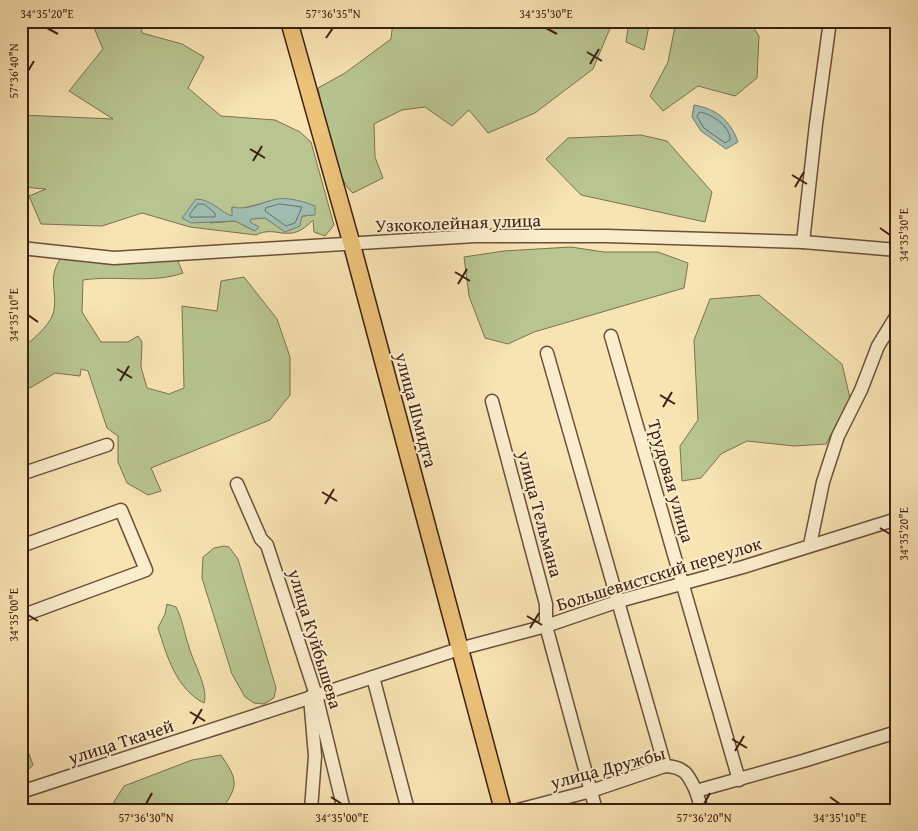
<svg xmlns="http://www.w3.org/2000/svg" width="918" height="831" viewBox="0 0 918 831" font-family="'Gentium Book Plus',serif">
	<rect width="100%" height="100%" fill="#f8e3b2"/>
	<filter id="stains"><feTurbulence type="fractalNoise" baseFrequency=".004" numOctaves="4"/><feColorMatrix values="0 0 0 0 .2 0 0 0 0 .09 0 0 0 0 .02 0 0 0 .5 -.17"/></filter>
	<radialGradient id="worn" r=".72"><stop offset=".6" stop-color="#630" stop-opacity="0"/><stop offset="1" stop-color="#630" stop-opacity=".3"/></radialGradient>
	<!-- green -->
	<g fill="#b8c590" stroke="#7a7251" fill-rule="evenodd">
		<path d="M91,21H141L142,33L182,44L204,57L188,88L221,116L275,120L300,132L311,142L334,225L325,236L314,232L313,220C289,246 277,224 256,235L190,227L142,213L102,226L41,224L29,196L46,189L21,187V115L113,119L69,91L103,49ZM275,200L311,205L313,215L302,216L280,228L265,218H251L249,222L255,231L235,221L210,223L221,212L233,217L232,207L239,209Z"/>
		<path d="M393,21H613L593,69L535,113L488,133L469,110L452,126L425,107L402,110L374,124L375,157L383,178L353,193C335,181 323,111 318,88L345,73L391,39Z"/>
		<path d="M629,21H650L644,50L626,42Z"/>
		<path d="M676,21H749L759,36L757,78L735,96L698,86L663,111L650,96L668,62Z"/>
		<path d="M641,135L667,141L712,192L705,222L581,195L546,159L568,138Z"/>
		<path d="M571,247L604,252H658L688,263L684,288L534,332L508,344L485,338L469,296L464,257L504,251Z"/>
		<path d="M61,258L177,259L183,273C152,284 116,275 83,280L82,312L101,342H128L138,336L142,342L141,367L147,388L169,394L184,388L182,306L217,311L221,281L244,277L277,319L290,357V395L270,420L151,468L161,491L148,495L127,483L118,462V436L107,428L88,371L81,369L80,376L55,373L30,388L21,383V348C30,343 50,325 53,314C59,294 46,278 61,258Z"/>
		<path d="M759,295L842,364L850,398L826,444L794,446L747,441L721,454L701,478L682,481L680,446L698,420L694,340L710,299Z"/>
		<path d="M224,546L229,547L238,559L276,688L274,698L264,704L254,703L245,697L232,674L202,578L203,557L214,548Z"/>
		<path d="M167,604L176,607C183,620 184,633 189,647C193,662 209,689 204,703C176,689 167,656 158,628L165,614Z"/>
		<path d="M21,732L33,765L26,772L21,771Z"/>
		<path d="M221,755C238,780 239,786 221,810H109L124,786L192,760Z"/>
	</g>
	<!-- water -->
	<g fill="#9fbdb3" stroke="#787d73">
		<path d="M694,105C717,109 730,120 738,142L726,149L701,131L692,117Z"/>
		<path d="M196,199C210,199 219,211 232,216V207C248,211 262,202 277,199C290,197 304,202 315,206V215L302,216L300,226L285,232L265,218L251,219L250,222L259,227L255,231L235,221L191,223L182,218Z"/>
	</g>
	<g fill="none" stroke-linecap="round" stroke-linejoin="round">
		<!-- shore -->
		<g stroke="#6e6e62" stroke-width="1">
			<path d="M700,112C712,114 731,127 730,140L725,143L704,128L697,117Z"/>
			<path d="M198,204H204L215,213V217H190V214Z"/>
			<path d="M280,204L302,207L295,223L286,226L265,211L266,208Z"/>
		</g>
		<defs>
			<g id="minor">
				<path d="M803,242L816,124L830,21"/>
				<path d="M21,248L114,258L475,236H607L803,242L897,250"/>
				<path d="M611,336L739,780"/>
				<path d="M547,353L665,766"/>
				<path d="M492,401L546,604V626L596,810"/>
				<path d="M21,474L107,445"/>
				<path d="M237,484L261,539L267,545L316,695L344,810"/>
				<path d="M810,545L823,482L838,436L861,390L878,346L897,315"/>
				<path d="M21,546L121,510L146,570L21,616"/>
				<path d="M373,677L408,810"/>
				<path d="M310,697L315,756L311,810"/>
				<path d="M696,791L702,810"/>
				<path d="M21,792L459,649L546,626L619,601L743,567L897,519"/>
				<path d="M21,803L24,810"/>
				<path d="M518,810L591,791L665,766C685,767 688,774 696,791L803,761L897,732"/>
			</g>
			<path id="major" d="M289,21L352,245L503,810"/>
		</defs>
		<!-- minor casing -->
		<use href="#minor" stroke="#6c4f3a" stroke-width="15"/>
		<!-- major casing -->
		<use href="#major" stroke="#3d1e12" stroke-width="19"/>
		<!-- minor -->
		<use href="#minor" stroke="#faedcd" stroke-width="12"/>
		<!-- major -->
		<use href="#major" stroke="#ecc279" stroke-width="16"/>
	</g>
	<!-- ticks -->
	<path fill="none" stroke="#3d1e12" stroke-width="2" d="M47,28L58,34M546,28L557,34M326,38L333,28M587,52L602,61M590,64L599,49M28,71L34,61M250,149L265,158M253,161L262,146M792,175L807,184M795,187L804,172M880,228L890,235M455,272L470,281M458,284L467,269M28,315L38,322M117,369L132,378M120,381L129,366M660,395L675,404M663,407L672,392M322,492L337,501M325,504L334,489M880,528L890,534M28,615L38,621M527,616L542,625M530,628L539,613M190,712L205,721M193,724L202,709M732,739L747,748M735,751L744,736M331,797L342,804M830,797L840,804M146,804L152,793M704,804L710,793"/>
	<g text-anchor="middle" stroke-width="4" stroke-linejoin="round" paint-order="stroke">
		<!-- street labels -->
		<g font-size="18" fill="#3d1e12" stroke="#faedcd">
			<text transform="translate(458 223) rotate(-2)" y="6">Узкоколейная улица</text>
			<text transform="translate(416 410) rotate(75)" y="6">улица Шмидта</text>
			<text transform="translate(671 481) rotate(74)" y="6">Трудовая улица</text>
			<text transform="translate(540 514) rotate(75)" y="6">улица Тельмана</text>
			<text transform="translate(659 574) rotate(-17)" y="6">Большевистский переулок</text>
			<text transform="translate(315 639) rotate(73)" y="6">улица Куйбышева</text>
			<text transform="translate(121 742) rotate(-18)" y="6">улица Ткачей</text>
			<text transform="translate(608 768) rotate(-15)" y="6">улица Дружбы</text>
		</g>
	</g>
	<!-- margin -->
	<rect width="918" height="831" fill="none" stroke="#f8e3b2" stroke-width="55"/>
	<rect x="28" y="28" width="862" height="776" fill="none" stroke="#3d1e12" stroke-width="2"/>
	<g font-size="12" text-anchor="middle" fill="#3d1e12">
		<text x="47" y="18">34°35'20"E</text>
		<text x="333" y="18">57°36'35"N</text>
		<text x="546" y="18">34°35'30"E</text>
		<text transform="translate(14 71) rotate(-90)" y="4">57°36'40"N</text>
		<text transform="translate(904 235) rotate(-90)" y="4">34°35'30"E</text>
		<text transform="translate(14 315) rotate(-90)" y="4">34°35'10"E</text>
		<text transform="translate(904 534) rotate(-90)" y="4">34°35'20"E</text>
		<text transform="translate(14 615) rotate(-90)" y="4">34°35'00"E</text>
		<text x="146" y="822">57°36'30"N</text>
		<text x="342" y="822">34°35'00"E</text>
		<text x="704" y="822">57°36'20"N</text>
		<text x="840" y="822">34°35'10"E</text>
	</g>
	<rect width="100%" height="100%" filter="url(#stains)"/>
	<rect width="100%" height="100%" fill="url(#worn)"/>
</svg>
